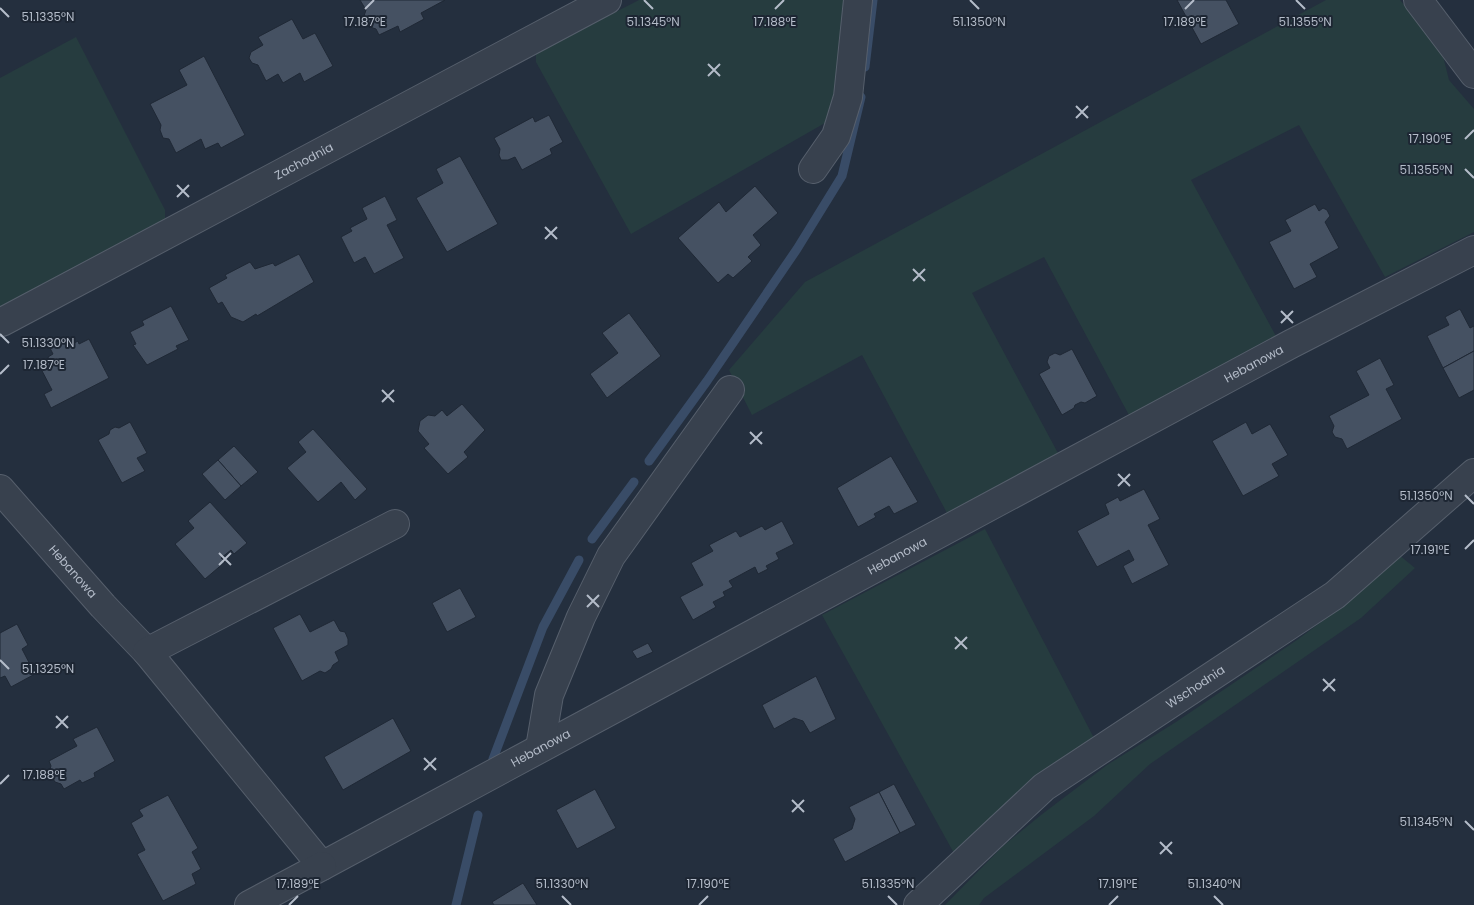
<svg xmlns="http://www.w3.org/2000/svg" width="1474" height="905" viewBox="0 0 1474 905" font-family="Poppins,sans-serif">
	<rect width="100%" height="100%" fill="#242f3e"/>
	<!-- green -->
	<g fill="#263c3f">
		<path d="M639,0H851L832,119L631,234L536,62V53Z"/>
		<path d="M1326,0H1400L1442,52L1449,80L1474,109V232L1385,277L1299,125L1191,180L1277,338L1130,417L1044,257L972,293L1059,455L947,513L862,355L752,415L729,370L805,282Z"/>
		<path d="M76,37L165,210V224L0,310V78Z"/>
		<path d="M985,529L1095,740L955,855L822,615Z"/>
		<path d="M1399,555L1415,568L1361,618L1150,764L1094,816L984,898L979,905H945L1003,846L1041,815L1107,765L1176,722L1297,640L1341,607Z"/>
	</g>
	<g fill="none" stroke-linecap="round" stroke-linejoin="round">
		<!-- stream -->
		<g stroke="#394c67" stroke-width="9">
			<path d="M865,67L873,0"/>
			<path d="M649,461L707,381L797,249L842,176L861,97"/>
			<path d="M592,539L634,482"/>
			<path d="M493,759L543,627L579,560"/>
			<path d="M456,905L478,815"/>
		</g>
	</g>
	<!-- building -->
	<g fill="#455162" stroke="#1f2835">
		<path d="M360,0H445L421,13L424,19L400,32L398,26L379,35L376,29L367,26L363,19L366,10Z"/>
		<path d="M1177,0H1226L1239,24L1201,44Z"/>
		<path d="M292,19L303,39L315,33L333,66L304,82L300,73L283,83L278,74L266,81L258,65L252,63L249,58L251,52L263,45L258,37Z"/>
		<path d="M204,56L245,135L221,148L218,143L205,149L201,139L176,153L169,139L163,138L160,130L161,125L150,104L187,85L179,70Z"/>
		<path d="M549,115L563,142L550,149L552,154L522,170L515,157L508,160H501L499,155L500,149L494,138L533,117L535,122Z"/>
		<path d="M460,156L498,224L447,252L416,198L443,183L436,169Z"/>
		<path d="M755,186L778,213L753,235L761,245L748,257L752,261L733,278L728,274L718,283L678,238L719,202L726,212Z"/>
		<path d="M385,196L397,220L387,225L404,258L374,274L365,257L354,263L341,237L352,231L350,228L367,219L362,208Z"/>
		<path d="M1315,204L1319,211L1323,208L1327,210L1330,216L1325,222L1339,248L1310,264L1317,277L1294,289L1269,242L1291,231L1285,220Z"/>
		<path d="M299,254L314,282L257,316L256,314L243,322L231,317L222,302L218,304L209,288L227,278L225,275L250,262L255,269L273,263L275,266Z"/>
		<path d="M171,306L189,340L176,346L178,349L147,365L133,345L136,344L130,332L144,325L142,321Z"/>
		<path d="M1460,309L1470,328L1474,326V351L1443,368L1427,336L1449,325L1445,317Z"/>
		<path d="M629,313L661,356L607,398L590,374L618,353L602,333Z"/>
		<path d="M69,338L72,344L78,341L79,344L89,339L109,378L51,408L44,394L52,390L39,365L49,360L48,357L53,354L50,348Z"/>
		<path d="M1072,349L1097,396L1085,403L1081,402L1075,405L1074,408L1062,415L1039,374L1050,368L1047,362L1049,356L1055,353L1060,355Z"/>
		<path d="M1474,351V390L1459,398L1443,368Z"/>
		<path d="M1380,358L1394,385L1386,389L1402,419L1347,449L1342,439L1335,437L1332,432L1334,426L1329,416L1369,395L1356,371Z"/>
		<path d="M462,404L485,430L464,452L468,457L448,474L424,448L429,444L418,431L420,421L428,415L435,416L442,410L447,416Z"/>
		<path d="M130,422L147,453L137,458L145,471L122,483L98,440L109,434L110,430L115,427L119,428Z"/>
		<path d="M1246,422L1252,434L1270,424L1288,455L1272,464L1279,476L1243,496L1212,441Z"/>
		<path d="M313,429L367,489L355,500L341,482L318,502L287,468L306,452L298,442Z"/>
		<path d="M234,446L258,472L241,486L218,460Z"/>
		<path d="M891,456L918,502L894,514L889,506L874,514L876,517L858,527L837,488Z"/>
		<path d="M218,460L241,486L225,500L202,474Z"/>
		<path d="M1144,489L1160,519L1148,525L1169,565L1132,584L1123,566L1134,560L1129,550L1097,567L1077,531L1109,514L1105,504L1118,497L1120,501Z"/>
		<path d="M210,502L247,543L234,554L231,550L221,558L225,562L205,579L175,544L194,528L188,521Z"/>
		<path d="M782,521L794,544L776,553L779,559L766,566L768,569L758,574L755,567L729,581L733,587L723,592L725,596L713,602L716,607L693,620L680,597L703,585L691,563L713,551L709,545L736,531L740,537L762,526L765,530Z"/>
		<path d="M460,588L476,617L447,632L432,603Z"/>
		<path d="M300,614L310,632L334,620L340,631L345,632L348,639V645L335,652L339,661L333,665L331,669L325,673L320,671L302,681L273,628Z"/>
		<path d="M17,624L28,645L22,649L35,674L11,687L5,676L0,678V633Z"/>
		<path d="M648,643L653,652L637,659L632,651Z"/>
		<path d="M816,676L836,719L810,733L803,721L794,718L774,729L762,705Z"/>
		<path d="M393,718L411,751L343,790L324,757Z"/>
		<path d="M97,727L115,761L94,773L95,777L82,783L80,780L64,789L61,784L55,782L49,772L51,766L49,761L77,746L73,739Z"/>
		<path d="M894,784L916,825L900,833L879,792Z"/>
		<path d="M595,789L616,828L577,849L556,810Z"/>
		<path d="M879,792L900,833L845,862L833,839L852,829L855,819L849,807Z"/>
		<path d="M168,795L198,848L192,852L201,869L192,874L196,884L163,901L137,854L145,850L131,823L143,816L139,810Z"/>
		<path d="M523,883L537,905H494L492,902Z"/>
	</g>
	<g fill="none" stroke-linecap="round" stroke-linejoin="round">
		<defs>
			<g id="minor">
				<path d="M1418,0L1474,74"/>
				<path d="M813,169L836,136L848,97L858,0"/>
				<path id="s1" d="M2,322L607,0"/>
				<path id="s2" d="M0,489L103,606L147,652"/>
				<path id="s3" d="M395,524L147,652L322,866L1291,344L1474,250"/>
				<path d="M540,748L549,695L581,617L611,556L730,390"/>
				<path d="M249,905L322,866"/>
				<path id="s4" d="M918,905L1044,787L1335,595L1474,473"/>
			</g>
		</defs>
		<!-- minor casing -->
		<use href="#minor" stroke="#565f6c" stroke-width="30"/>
		<!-- minor -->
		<use href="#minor" stroke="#38414e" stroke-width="28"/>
	</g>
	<!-- ticks -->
	<path fill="none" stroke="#b4bcc9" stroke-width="2" d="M644,0L653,9M970,0L979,9M1296,0L1305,9M0,8L9,17M365,9L374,0M775,9L784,0M1185,9L1194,0M708,64L720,76M708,76L720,64M1076,106L1088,118M1076,118L1088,106M1465,139L1474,130M1465,169L1474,178M177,185L189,197M177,197L189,185M545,227L557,239M545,239L557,227M913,269L925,281M913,281L925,269M1281,311L1293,323M1281,323L1293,311M0,334L9,343M0,374L9,365M382,390L394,402M382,402L394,390M750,432L762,444M750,444L762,432M1118,474L1130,486M1118,486L1130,474M1465,495L1474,504M1465,549L1474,540M219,553L231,565M219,565L231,553M587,595L599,607M587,607L599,595M955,637L967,649M955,649L967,637M0,660L9,669M1323,679L1335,691M1323,691L1335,679M56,716L68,728M56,728L68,716M424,758L436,770M424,770L436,758M0,784L9,775M792,800L804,812M792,812L804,800M1465,821L1474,830M1160,842L1172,854M1160,854L1172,842M562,896L571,905M888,896L897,905M1214,896L1223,905M289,905L298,896M699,905L708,896M1109,905L1118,896"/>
	<g text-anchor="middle" stroke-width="4" stroke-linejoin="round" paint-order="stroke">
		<!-- street labels -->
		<g font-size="12" fill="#b4bcc9" stroke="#1d2633">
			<text dy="4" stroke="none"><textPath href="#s1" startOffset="342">Zachodnia</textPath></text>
			<text dy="4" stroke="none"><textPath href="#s3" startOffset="1614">Hebanowa</textPath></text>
			<text dy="4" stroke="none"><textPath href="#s3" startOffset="1209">Hebanowa</textPath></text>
			<text dy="4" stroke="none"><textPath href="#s2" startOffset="110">Hebanowa</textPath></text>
			<text dy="4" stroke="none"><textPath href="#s4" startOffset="354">Wschodnia</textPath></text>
			<text dy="4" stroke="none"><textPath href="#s3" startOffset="804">Hebanowa</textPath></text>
		</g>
	</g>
	<g font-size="12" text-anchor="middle" fill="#b4bcc9" stroke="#1d2633" stroke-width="4" stroke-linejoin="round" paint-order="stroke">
		<text x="48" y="21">51.1335°N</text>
		<text x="365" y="26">17.187°E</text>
		<text x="653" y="26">51.1345°N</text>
		<text x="775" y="26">17.188°E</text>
		<text x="979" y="26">51.1350°N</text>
		<text x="1185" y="26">17.189°E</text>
		<text x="1305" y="26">51.1355°N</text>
		<text x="1430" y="143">17.190°E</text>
		<text x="1426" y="174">51.1355°N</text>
		<text x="48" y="347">51.1330°N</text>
		<text x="44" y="369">17.187°E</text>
		<text x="1426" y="500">51.1350°N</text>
		<text x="1430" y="554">17.191°E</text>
		<text x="48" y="673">51.1325°N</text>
		<text x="44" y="779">17.188°E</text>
		<text x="1426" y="826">51.1345°N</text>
		<text x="298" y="888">17.189°E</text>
		<text x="562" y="888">51.1330°N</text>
		<text x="708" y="888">17.190°E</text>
		<text x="1214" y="888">51.1340°N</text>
		<text x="888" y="888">51.1335°N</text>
		<text x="1118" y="888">17.191°E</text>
	</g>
</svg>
